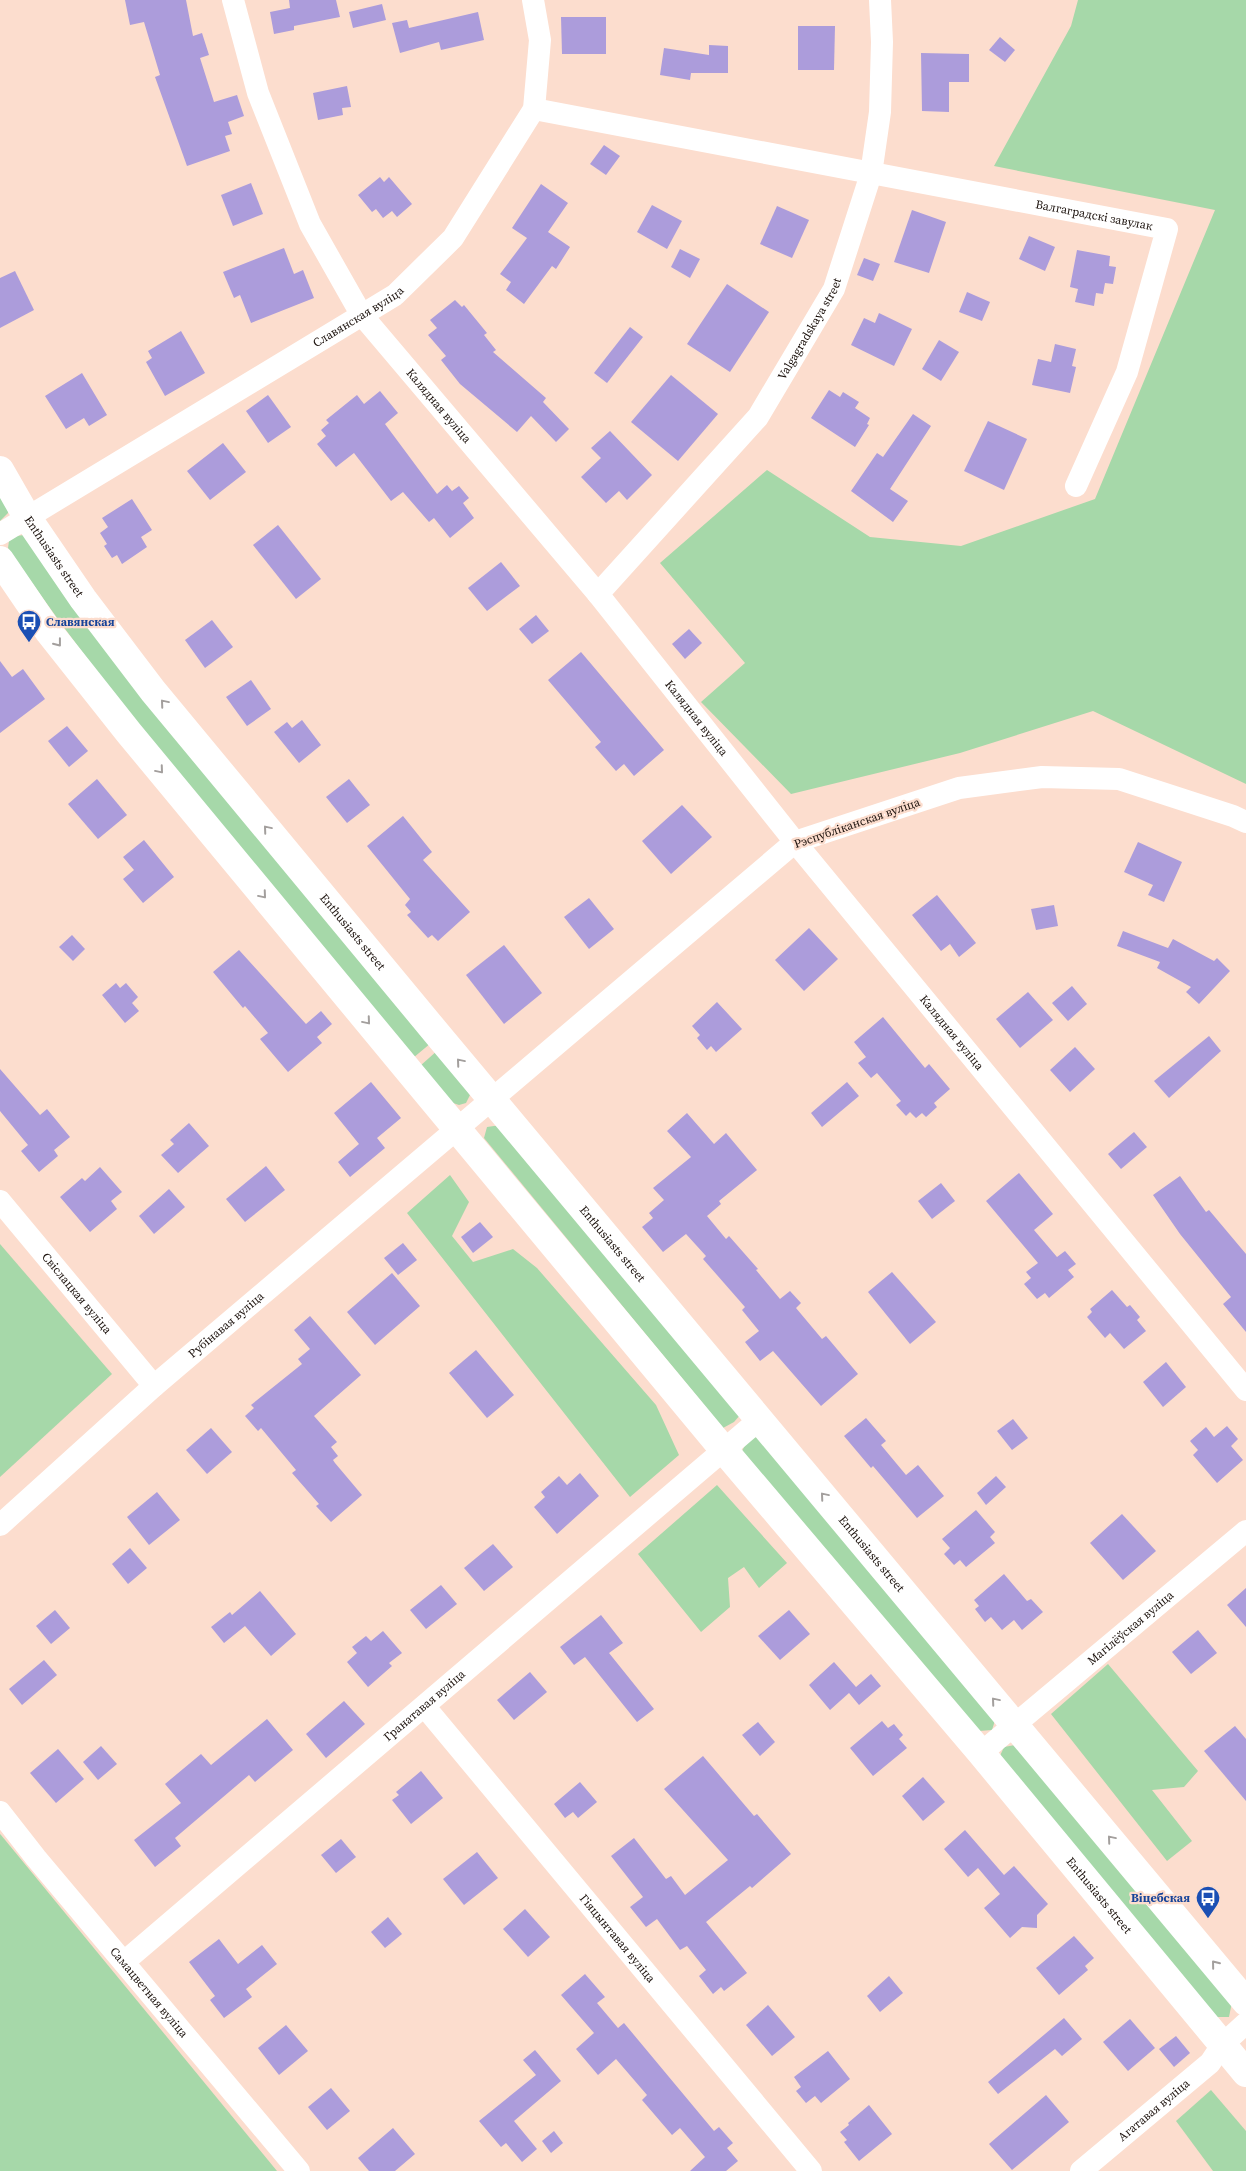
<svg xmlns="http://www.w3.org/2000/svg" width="1246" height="2171" viewBox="0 0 1246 2171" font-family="'Source Serif 4',serif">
	<rect width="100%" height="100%" fill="#fcddce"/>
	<!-- green -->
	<g fill="#a6d8a9">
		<path d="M1078,0H1246V784L1093,711L960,753L791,794L701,702L745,663L660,563L767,470L870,537L961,546L1095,499L1215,210L994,166L1071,26Z"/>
		<path d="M0,492L8,505V513L0,521Z"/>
		<path d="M24,535L431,1043L413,1058C275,891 130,728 8,548L9,541L16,536Z"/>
		<path d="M438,1050L470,1095L466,1103L459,1105L450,1102L420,1066Z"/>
		<path d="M501,1125L741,1414L734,1422L723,1428L484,1138L487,1127Z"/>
		<path d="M450,1175L469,1202L452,1236L473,1262L513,1249L537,1268L656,1405L679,1455L630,1497L407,1213Z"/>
		<path d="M0,1244L112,1374L0,1477Z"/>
		<path d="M761,1436L996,1717L992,1730L979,1731L742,1451L748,1439Z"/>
		<path d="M717,1485L787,1563L759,1588L744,1567L728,1578L730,1607L701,1632L638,1554Z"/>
		<path d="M1108,1664L1198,1771L1184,1787L1152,1790L1192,1841L1167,1861L1051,1714Z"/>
		<path d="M1015,1745L1232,2002L1229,2017H1215L999,1758L1004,1747Z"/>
		<path d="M0,1834L1,1835L277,2171H0Z"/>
		<path d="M1211,2090L1246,2131V2171H1213L1176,2121Z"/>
	</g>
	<!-- building -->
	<g fill="#ac9cdb">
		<path d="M125,0H186L193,36L202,33L209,55L200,58L214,102L237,95L244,116L228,122L232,134L225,136L230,151L187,166L155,77L160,75L144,22L130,25Z"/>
		<path d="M289,0H336L340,17L294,26V30L274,34L270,12L290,8Z"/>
		<path d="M382,4L386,20L353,28L349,12Z"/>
		<path d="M478,12L484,40L441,50L439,42L400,53L392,23L407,20L409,28Z"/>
		<path d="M561,17H606V54H562Z"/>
		<path d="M798,26H835L834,70H798Z"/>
		<path d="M1000,37L1015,50L1005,62L989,50Z"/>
		<path d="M709,45L728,46V73H691L690,80L660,75L664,48L709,55Z"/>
		<path d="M921,53L969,54V82H949V112L922,111Z"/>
		<path d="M347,86L351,107L342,108L343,115L318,120L313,93Z"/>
		<path d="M604,145L620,156L606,175L590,164Z"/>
		<path d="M380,177L384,182L389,177L412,204L397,217L392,211L383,218L376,209L372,212L358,195Z"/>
		<path d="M251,183L263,214L233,226L221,195Z"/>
		<path d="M541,184L568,203L548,232L570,247L556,269L552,266L524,304L506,290L511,282L500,274L527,238L512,228Z"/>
		<path d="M652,205L682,221L667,249L637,232Z"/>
		<path d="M777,206L809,220L792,258L760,244Z"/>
		<path d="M912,210L946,222L929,273L894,262Z"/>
		<path d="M1029,236L1055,247L1045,271L1019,259Z"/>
		<path d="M284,248L294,274L303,270L314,298L251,323L240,295L234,298L223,272Z"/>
		<path d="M680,249L700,259L690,278L671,267Z"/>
		<path d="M1077,250L1110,256L1109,266L1116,267L1113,284L1105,283L1103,294L1096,293L1094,306L1075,302L1078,289L1070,287Z"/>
		<path d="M864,258L880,264L873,281L857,275Z"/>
		<path d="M15,271L34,310L0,328V278Z"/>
		<path d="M727,284L769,312L730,372L687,344Z"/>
		<path d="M967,292L990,302L982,321L959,312Z"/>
		<path d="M455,300L462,307L464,305L487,333L484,335L496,350L493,352L546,398L543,402L569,429L556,442L531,416L517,432L460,384L441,360L446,356L428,335L437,328L430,320Z"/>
		<path d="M879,313L912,329L894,366L851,345L864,318L875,323Z"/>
		<path d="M630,327L643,337L607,383L594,373Z"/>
		<path d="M181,331L205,373L165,396L146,362L152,358L148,351Z"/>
		<path d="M939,340L959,352L941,381L922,369Z"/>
		<path d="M1055,344L1076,349L1072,366L1076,367L1070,393L1032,385L1038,359L1051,362Z"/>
		<path d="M82,373L107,415L89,426L84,418L66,429L45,396Z"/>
		<path d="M671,375L718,414L678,461L631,422Z"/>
		<path d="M829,390L840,397L843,392L859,402L855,408L870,418L867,424L869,425L855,447L811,418Z"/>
		<path d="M380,391L398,413L385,424L437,494L447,485L452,491L459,486L469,498L463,503L474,518L450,538L434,518L429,522L403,492L391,501L354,453L336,467L317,444L326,436L321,430L329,423L326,420L357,395L364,404Z"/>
		<path d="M268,395L291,427L268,443L246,411Z"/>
		<path d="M913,414L931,426L890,489L908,501L893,522L851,491L877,453L883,457Z"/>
		<path d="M988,421L1027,439L1004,490L964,471Z"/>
		<path d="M610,431L652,475L627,500L619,491L606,503L581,477L601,458L591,448Z"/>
		<path d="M223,443L246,472L210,500L187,471Z"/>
		<path d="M132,499L152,530L141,537L147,547L122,564L117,555L112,558L104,546L107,544L100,533L108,527L102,518Z"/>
		<path d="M278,525L321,579L296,599L253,545Z"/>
		<path d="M501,562L520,586L487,611L468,588Z"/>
		<path d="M536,615L549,631L532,644L519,629Z"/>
		<path d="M212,620L233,647L205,668L185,640Z"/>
		<path d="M689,629L702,643L685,659L672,644Z"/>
		<path d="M581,652L664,750L634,776L624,764L616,771L595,747L601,742L548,680Z"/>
		<path d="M0,661L12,677L23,669L45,699L0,733Z"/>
		<path d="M251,680L271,709L247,726L226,697Z"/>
		<path d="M302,720L321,745L299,763L274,732L287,722L292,728Z"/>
		<path d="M67,726L88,751L69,767L48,741Z"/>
		<path d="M97,779L127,815L98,839L68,804Z"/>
		<path d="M349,779L370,805L347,823L326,797Z"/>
		<path d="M682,805L712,837L671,874L642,841Z"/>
		<path d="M403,816L432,852L423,860L470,912L438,941L432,935L428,938L407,915L411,912L405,905L410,899L367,846Z"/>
		<path d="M144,840L174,877L143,903L123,879L134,870L123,857Z"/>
		<path d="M1138,842L1182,862L1164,902L1148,895L1153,885L1124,872Z"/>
		<path d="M937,895L976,943L959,957L950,944L941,951L912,915Z"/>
		<path d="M589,898L614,929L589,949L564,917Z"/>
		<path d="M1054,905L1058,926L1036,930L1031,909Z"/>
		<path d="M809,928L838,959L804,991L775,960Z"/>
		<path d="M1123,931L1168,948L1173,939L1214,961L1217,958L1230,971L1199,1004L1186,992L1191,987L1157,968L1160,962L1117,946Z"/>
		<path d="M72,935L85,949L73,961L59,947Z"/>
		<path d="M504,945L542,993L504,1024L466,975Z"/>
		<path d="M239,950L306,1024L321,1011L332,1024L317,1037L322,1043L288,1072L260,1039L268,1033L245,1006L243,1008L213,972Z"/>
		<path d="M116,983L120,988L126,983L138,997L132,1003L139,1011L125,1023L102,995Z"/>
		<path d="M1072,986L1087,1004L1068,1021L1052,1003Z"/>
		<path d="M1028,992L1053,1020L1020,1048L996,1019Z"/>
		<path d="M717,1002L742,1029L716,1052L711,1046L707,1050L697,1038L700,1035L692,1026Z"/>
		<path d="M883,1017L925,1068L929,1064L950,1089L934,1103L937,1107L926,1117L922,1113L916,1118L910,1112L906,1116L896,1105L901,1101L877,1073L871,1078L858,1063L866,1057L854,1042Z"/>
		<path d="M1209,1036L1221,1051L1169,1098L1154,1081Z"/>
		<path d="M1075,1047L1095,1069L1070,1092L1050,1070Z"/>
		<path d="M0,1069L40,1115L47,1109L70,1137L54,1150L58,1156L39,1172L21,1151L28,1145L0,1111Z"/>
		<path d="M371,1082L401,1118L377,1138L385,1148L350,1177L338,1162L359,1144L334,1113Z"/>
		<path d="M847,1082L859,1096L822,1127L811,1113Z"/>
		<path d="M687,1113L714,1144L726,1133L757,1170L719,1201L721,1204L707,1216L726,1239L729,1236L758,1269L756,1270L780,1299L790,1291L801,1303L796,1308L822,1339L826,1336L858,1374L821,1406L773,1351L760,1361L745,1342L759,1331L742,1310L745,1307L703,1259L706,1256L686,1234L663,1252L642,1227L653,1218L649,1213L664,1200L653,1188L691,1157L667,1131Z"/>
		<path d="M189,1123L209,1146L178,1173L161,1155L174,1144L170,1140Z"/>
		<path d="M1134,1132L1147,1147L1121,1169L1108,1154Z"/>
		<path d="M266,1166L285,1190L245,1222L226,1199Z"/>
		<path d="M100,1167L122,1192L111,1201L117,1209L90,1232L60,1197L82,1178L85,1181Z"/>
		<path d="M1019,1173L1053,1214L1034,1230L1057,1257L1065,1251L1076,1264L1068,1270L1074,1277L1049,1298L1045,1293L1037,1299L1024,1284L1031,1278L1026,1272L1038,1263L986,1201Z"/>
		<path d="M1180,1176L1206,1212L1209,1210L1246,1254V1332L1223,1304L1231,1297L1180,1234L1153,1195Z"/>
		<path d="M941,1183L955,1201L932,1219L918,1201Z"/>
		<path d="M169,1189L185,1207L154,1234L139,1216Z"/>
		<path d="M480,1222L493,1237L473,1253L461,1237Z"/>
		<path d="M403,1243L417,1260L398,1275L384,1258Z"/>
		<path d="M892,1272L936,1322L910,1344L868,1292Z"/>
		<path d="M392,1273L420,1306L375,1345L347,1312Z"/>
		<path d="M1112,1290L1127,1307L1130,1305L1140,1317L1137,1320L1146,1331L1124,1349L1110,1333L1105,1338L1087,1317L1092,1312L1090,1309Z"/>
		<path d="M310,1316L361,1375L314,1416L337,1442L331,1447L338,1456L333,1460L335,1463L362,1495L331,1522L316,1506L319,1504L292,1473L296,1470L261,1428L258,1431L245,1416L254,1408L251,1405L302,1364L298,1359L310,1349L294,1330Z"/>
		<path d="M476,1350L514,1395L487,1418L449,1373Z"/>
		<path d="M1166,1362L1186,1387L1163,1407L1143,1382Z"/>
		<path d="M866,1418L886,1441L881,1445L906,1475L918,1465L944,1496L917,1518L873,1466L871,1468L844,1436Z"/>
		<path d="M1013,1419L1028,1438L1012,1450L997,1431Z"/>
		<path d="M1227,1426L1238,1439L1231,1446L1243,1460L1217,1483L1193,1455L1198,1450L1190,1441L1206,1427L1214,1437Z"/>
		<path d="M211,1428L232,1452L207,1474L186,1450Z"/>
		<path d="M580,1473L599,1496L557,1534L534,1507L545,1497L541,1492L559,1476L567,1485Z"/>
		<path d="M996,1476L1006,1487L986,1505L977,1493Z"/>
		<path d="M157,1492L180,1520L149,1545L127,1517Z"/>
		<path d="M976,1510L995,1532L990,1537L995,1543L966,1567L960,1560L954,1565L944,1554L950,1548L942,1539Z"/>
		<path d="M1122,1514L1156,1551L1123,1580L1090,1543Z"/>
		<path d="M493,1544L513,1567L484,1591L464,1568Z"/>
		<path d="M130,1548L147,1568L128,1584L112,1564Z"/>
		<path d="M1004,1574L1027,1601L1031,1599L1043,1612L1022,1630L1014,1620L1002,1630L991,1617L985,1622L975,1609L979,1606L974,1600Z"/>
		<path d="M441,1585L457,1604L426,1629L410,1610Z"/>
		<path d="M1246,1588V1627L1227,1605Z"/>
		<path d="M260,1591L296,1634L271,1656L245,1626L224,1643L211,1627L230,1612L232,1615Z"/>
		<path d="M55,1610L70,1628L51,1644L36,1626Z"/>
		<path d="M789,1610L810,1634L780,1660L758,1636Z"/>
		<path d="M601,1615L623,1643L609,1653L654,1709L637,1722L585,1657L574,1665L560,1647Z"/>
		<path d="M1198,1630L1217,1653L1191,1674L1172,1652Z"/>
		<path d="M383,1631L402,1653L389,1663L392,1666L368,1687L347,1662L357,1653L352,1647L366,1636L371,1641Z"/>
		<path d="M44,1660L57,1675L22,1705L9,1689Z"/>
		<path d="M834,1662L856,1687L871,1674L881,1686L859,1705L849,1693L830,1710L809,1685Z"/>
		<path d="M530,1672L547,1692L514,1720L497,1700Z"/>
		<path d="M344,1701L365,1724L326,1758L306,1734Z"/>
		<path d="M267,1719L293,1750L255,1782L249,1775L175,1838L181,1846L155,1867L134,1840L181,1803L165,1784L201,1754L211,1765Z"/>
		<path d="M882,1721L888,1728L894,1724L903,1735L899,1739L907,1748L873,1776L850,1748Z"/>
		<path d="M758,1722L775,1742L760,1756L742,1735Z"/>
		<path d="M1235,1726L1246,1739V1801L1204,1751Z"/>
		<path d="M101,1746L117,1764L98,1780L83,1762Z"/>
		<path d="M58,1749L84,1779L56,1803L30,1773Z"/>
		<path d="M703,1756L754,1816L757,1814L791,1854L752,1888L750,1886L706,1922L747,1973L724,1991L721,1987L713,1994L699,1976L706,1970L687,1946L680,1950L657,1919L646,1927L630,1907L643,1897L611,1856L634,1838L666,1879L671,1876L685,1895L728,1860L664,1789Z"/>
		<path d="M421,1771L443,1798L411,1824L392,1800L399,1795L396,1792Z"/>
		<path d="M923,1777L945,1802L923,1821L902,1796Z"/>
		<path d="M580,1782L597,1802L578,1818L573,1812L565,1818L554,1804Z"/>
		<path d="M965,1830L1004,1875L1014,1866L1048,1904L1037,1915V1928L1022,1927L1010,1938L984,1908L1000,1894L978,1868L968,1877L944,1849Z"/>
		<path d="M341,1839L356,1857L336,1873L321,1855Z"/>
		<path d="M477,1852L498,1878L464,1905L443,1879Z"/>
		<path d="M525,1909L550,1937L528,1957L503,1929Z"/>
		<path d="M388,1917L402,1934L385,1948L371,1932Z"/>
		<path d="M1074,1936L1094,1958L1085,1966L1088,1970L1059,1995L1036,1968Z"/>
		<path d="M219,1939L238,1964L262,1945L277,1964L246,1989L252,1997L224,2018L210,2000L215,1996L189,1962Z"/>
		<path d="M585,1974L605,1997L597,2003L618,2028L624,2023L714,2131L719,2127L733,2143L727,2148L738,2161L726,2171H690L705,2157L680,2128L672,2135L642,2100L647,2095L616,2059L598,2075L576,2049L594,2033L561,1995Z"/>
		<path d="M889,1976L903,1993L880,2012L867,1996Z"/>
		<path d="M768,2005L795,2037L772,2056L746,2025Z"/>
		<path d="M1064,2018L1082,2039L1062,2056L1055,2049L998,2094L988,2082Z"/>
		<path d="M1130,2019L1155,2048L1128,2071L1103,2042Z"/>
		<path d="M286,2025L308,2051L279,2075L258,2048Z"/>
		<path d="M1176,2036L1190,2053L1174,2067L1159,2049Z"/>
		<path d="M535,2050L561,2081L514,2121L537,2149L522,2162L506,2143L501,2147L479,2121L536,2075L523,2060Z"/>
		<path d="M828,2051L850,2079L821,2103L815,2096L806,2103L796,2091L801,2087L794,2077Z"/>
		<path d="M331,2088L350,2111L327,2130L308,2107Z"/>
		<path d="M1046,2095L1069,2122L1012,2170L989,2144Z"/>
		<path d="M869,2105L892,2134L859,2161L844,2142L847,2140L840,2132L849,2125L848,2123Z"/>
		<path d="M393,2128L415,2154L395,2171H369L358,2158Z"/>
		<path d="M554,2131L563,2143L551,2153L542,2141Z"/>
	</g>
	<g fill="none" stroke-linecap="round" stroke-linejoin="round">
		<!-- minor -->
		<g stroke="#fff" stroke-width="22">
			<path id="s1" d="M233,0L258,93L310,224L361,314L598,594L795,842L1246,1390"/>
			<path id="s2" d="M534,109L1167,229L1127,372L1076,486"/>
			<path id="s3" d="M0,534L395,295L453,238L534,109L540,40L533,0"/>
			<path id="s4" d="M598,594L758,417L834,289L871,174L880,112L882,42L880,0"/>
			<path id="s5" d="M0,1201L154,1386"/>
			<path id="s6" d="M0,1525L154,1386L795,842L959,788L1042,777L1119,779L1233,816L1246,822"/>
			<path id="s7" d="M425,1707L811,2171"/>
			<path id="s8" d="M981,1753L1246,1531"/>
			<path id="s9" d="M0,1812L36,1858L299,2171"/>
			<path id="s10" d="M124,1962L760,1419"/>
			<path id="s11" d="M1081,2171L1210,2063L1222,2045L1246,2023"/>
		</g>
		<!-- tertiary -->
		<g stroke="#fff" stroke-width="28">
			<path id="s12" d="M0,470L27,517L83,599L153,691L443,1041L1246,2002"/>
			<path id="s13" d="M0,560L49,632L129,733L408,1070L723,1449L981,1753L1246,2073"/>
		</g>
	</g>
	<!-- one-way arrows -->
	<defs><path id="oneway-chevron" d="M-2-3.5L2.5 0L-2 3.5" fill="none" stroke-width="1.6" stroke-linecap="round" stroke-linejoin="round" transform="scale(1.25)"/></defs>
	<g stroke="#a39f9d">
		<use href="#oneway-chevron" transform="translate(58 643) rotate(52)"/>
		<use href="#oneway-chevron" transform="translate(164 703) rotate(-130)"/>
		<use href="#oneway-chevron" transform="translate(160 770) rotate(50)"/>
		<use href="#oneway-chevron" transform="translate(267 829) rotate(-130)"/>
		<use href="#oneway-chevron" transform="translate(263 895) rotate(50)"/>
		<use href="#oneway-chevron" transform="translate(367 1021) rotate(50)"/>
		<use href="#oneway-chevron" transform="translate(460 1062) rotate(-130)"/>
		<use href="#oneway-chevron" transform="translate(824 1496) rotate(-130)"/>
		<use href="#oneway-chevron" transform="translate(995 1701) rotate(-130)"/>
		<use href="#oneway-chevron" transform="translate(1111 1839) rotate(-130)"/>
		<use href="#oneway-chevron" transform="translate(1215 1964) rotate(-129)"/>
	</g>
	<!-- icons -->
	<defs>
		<symbol id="bus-pin" viewBox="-11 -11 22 30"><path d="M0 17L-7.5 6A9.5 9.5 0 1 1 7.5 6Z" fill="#1a4fb4" stroke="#fcddce"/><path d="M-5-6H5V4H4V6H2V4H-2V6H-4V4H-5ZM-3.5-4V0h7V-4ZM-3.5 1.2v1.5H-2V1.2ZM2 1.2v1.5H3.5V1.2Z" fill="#fff"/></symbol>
	</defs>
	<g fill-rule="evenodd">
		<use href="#bus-pin" x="15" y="608" width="28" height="38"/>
		<use href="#bus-pin" x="1194" y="1884" width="28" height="38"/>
	</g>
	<g text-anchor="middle" stroke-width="4.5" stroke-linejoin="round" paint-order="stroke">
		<!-- street labels -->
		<g font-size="12" fill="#1a100b" stroke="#fcddce">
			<text dy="4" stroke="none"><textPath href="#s2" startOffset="570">Валгаградскі завулак</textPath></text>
			<text dy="4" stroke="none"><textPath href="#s3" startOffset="419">Славянская вуліца</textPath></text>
			<text dy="4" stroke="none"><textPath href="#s4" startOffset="341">Valgagradskaya street</textPath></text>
			<text dy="4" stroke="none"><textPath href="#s1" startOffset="461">Калядная вуліца</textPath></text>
			<text dy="4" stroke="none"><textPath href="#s12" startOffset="102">Enthusiasts street</textPath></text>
			<text dy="4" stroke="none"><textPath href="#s1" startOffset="866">Калядная вуліца</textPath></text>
			<text transform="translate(857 823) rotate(-19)" y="4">Рэспубліканская вуліца</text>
			<text dy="4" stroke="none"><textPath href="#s12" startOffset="582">Enthusiasts street</textPath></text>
			<text dy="4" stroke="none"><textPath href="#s1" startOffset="1271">Калядная вуліца</textPath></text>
			<text dy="4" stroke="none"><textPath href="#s12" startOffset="988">Enthusiasts street</textPath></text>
			<text dy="4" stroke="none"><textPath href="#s5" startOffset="120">Свіслацкая вуліца</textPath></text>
			<text dy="4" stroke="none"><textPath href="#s6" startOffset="302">Рубінавая вуліца</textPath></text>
			<text dy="4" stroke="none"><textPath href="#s12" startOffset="1392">Enthusiasts street</textPath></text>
			<text dy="4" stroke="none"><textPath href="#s8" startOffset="195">Магілёўская вуліца</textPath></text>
			<text dy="4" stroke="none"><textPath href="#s10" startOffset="395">Гранатавая вуліца</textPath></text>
			<text dy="4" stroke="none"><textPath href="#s13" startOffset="1730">Enthusiasts street</textPath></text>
			<text dy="4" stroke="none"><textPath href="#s7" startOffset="301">Гіяцынтавая вуліца</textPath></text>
			<text dy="4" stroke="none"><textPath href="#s9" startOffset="234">Самацветная вуліца</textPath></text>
			<text dy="4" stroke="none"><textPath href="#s11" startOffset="95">Агатавая вуліца</textPath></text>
		</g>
		<!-- transit labels -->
		<g font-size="12" font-weight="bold" fill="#164399" stroke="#fcddce" text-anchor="start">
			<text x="46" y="626">Славянская</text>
			<text x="1190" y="1902" text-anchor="end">Віцебская</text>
		</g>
	</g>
</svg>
